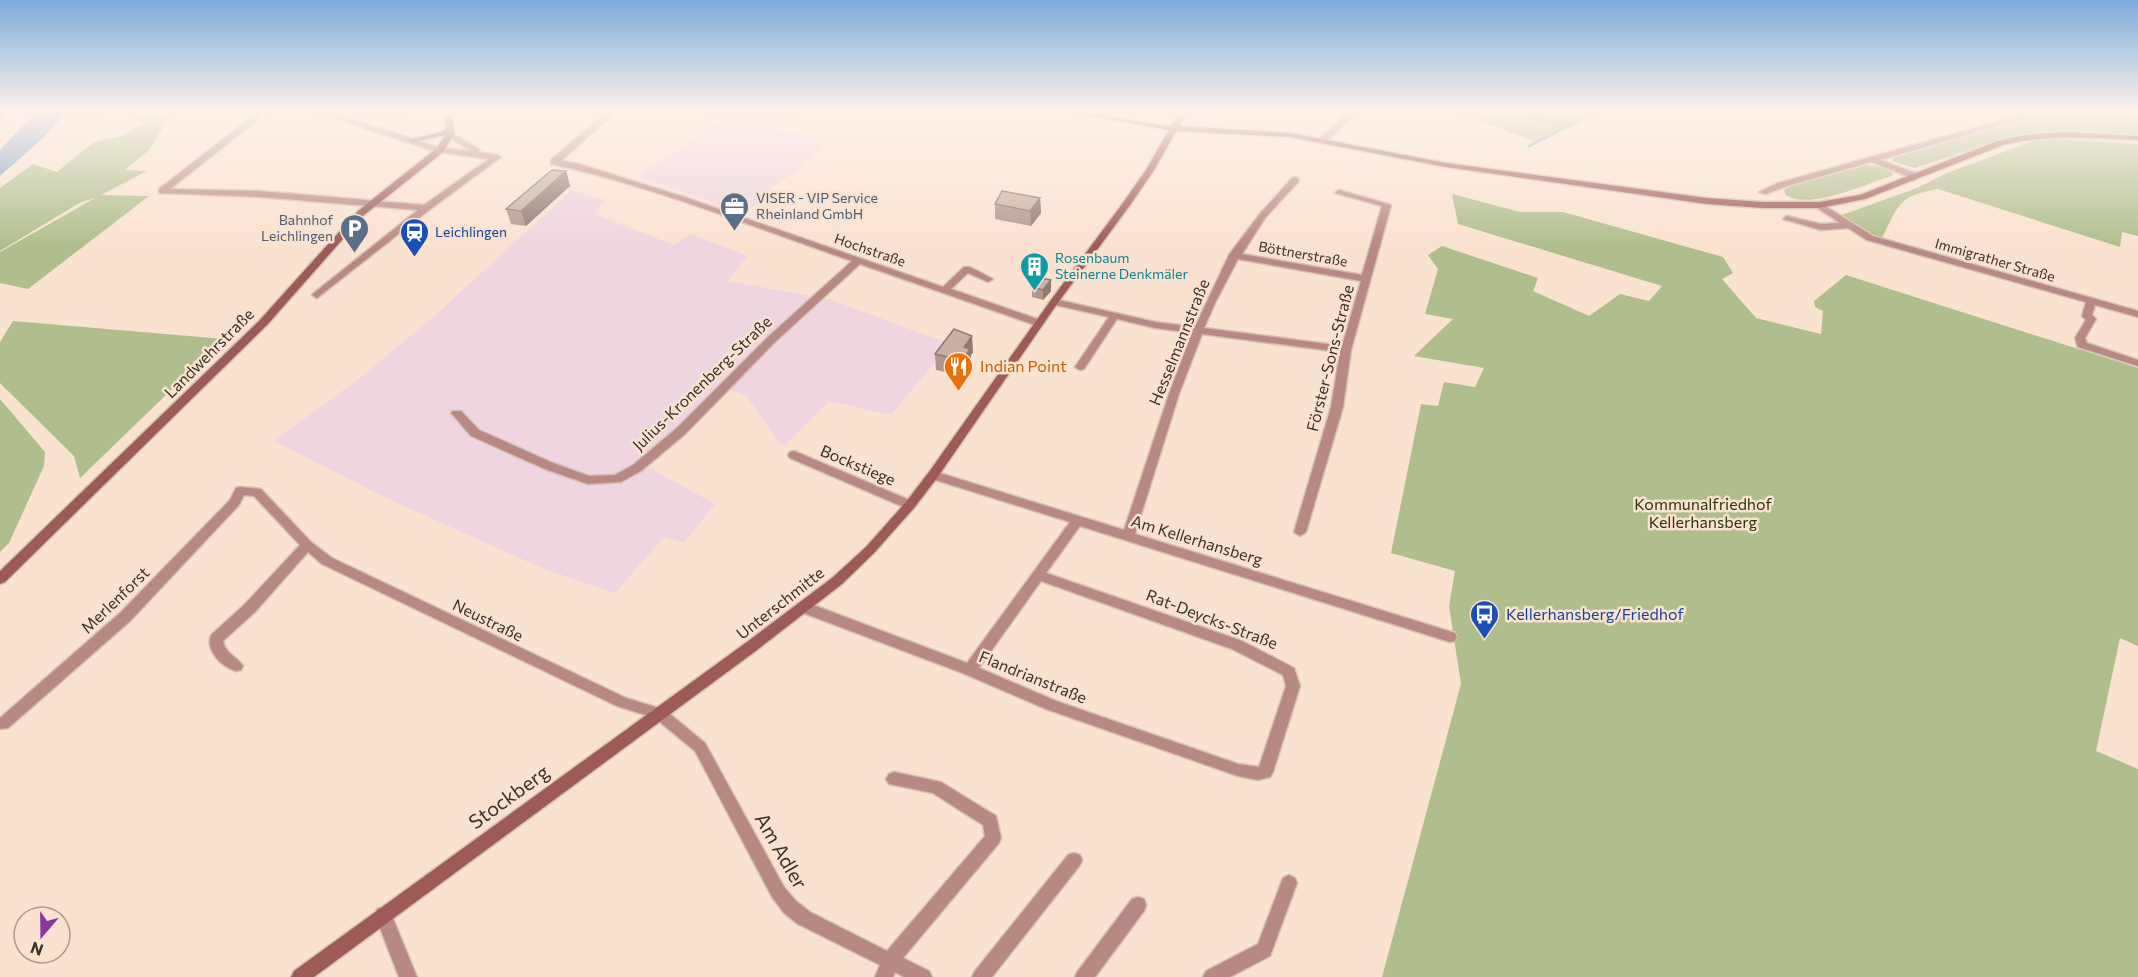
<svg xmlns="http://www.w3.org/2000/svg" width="2138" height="977" viewBox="0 0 2138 977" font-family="Commissioner,sans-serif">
	<rect width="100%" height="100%" fill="#fae2d1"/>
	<!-- industrial -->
	<g fill="#eed5df">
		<path d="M702,110H806L776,132L830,138L798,169L766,192L775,195L742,212L639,177L720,121L697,114Z"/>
		<path d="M572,190L606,200L594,214L674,245L691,234L748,256L727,281L829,299L950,344L891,415L829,401L785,445L780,444L746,395L719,387L683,423L621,472L649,468L715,504L684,543L664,537L615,593L544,569L384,497L274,441L360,378L430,320Z"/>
	</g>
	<!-- education -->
	<path fill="#ebd6e4" d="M329,110H426L376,123Z"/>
	<!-- green -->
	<g fill="#afbe8c">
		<path d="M71,110H174L149,150L125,170L147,171L101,195L149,196L28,289L0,283V252L95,198L81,202L0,251V188L33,164L57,172L94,142L124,135L144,122L130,120L127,113H105L77,120L68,113Z"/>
		<path d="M1449,110H1607L1537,142Z"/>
		<path d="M2058,110H2138V135L2072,130L2035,132L2002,139L1915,168L1892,161L1893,158Z"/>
		<path d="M2052,139L2138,144V236L2122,232L2120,247L1938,189C1898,196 1899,204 1882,238L1868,233L1842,215L1917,188L1947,173L2033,141Z"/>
		<path d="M1867,165L1881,167L1893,173L1892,176C1867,183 1809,211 1786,195L1784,190L1792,186Z"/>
		<path d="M1452,194L1520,212H1563L1723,257L1733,273L1722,279L1756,318L1821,334L1823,311L1815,307L1814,301L1846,275L2138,368V646L2120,638L2096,751L2138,769V977H1382L1461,684L1449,606L1455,571L1391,553L1421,404L1438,406L1444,382L1475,387L1484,368L1414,356L1453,319L1425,314L1438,269L1428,255L1442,246L1538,278L1533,291L1589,316L1620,294L1649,301L1662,286L1458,224Z"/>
		<path d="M13,321L224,339L80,478L74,456L0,383V342Z"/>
		<path d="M0,399L45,452L44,466L9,543L0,552Z"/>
	</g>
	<!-- water -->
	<path fill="#7d9fc8" d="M38,110H69L44,137L0,176V150Z"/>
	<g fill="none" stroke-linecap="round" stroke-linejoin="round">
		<!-- stream -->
		<g stroke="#7d9fc8" stroke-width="3">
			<path d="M1513,110L1566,128"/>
			<path d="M1529,146L1600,110"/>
		</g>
		<defs>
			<g id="street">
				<path d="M261,110H270L170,189L260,191L424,205L489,159L437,152L310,110H323L441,148L471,151L447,136L446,134L450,132L479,149V152L497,155L501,157L429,210L317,298L312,295L314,293L418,210L260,197L159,193V189Z"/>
				<path d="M609,110H618L561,161L576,163L684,197L943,287L964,267H970L993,279L988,282L968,273L951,289L1043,321L1044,323L1039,326L1035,325L860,264L775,342L685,434L641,471L621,482L588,484L545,469L471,436L453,415L451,413L453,411H461L479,430L553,463L589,476L615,475L633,465L677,428L767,338L852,261C753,227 653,186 551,164V160Z"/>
				<path d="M1351,110H1360L1326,142H1320V138Z"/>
				<path d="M2039,110H2053L1880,160L1918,174V178H1912L1871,162L1784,187L1766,194L1759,192L1778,183Z"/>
				<path d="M1295,177L1299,180L1298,182L1265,218L1242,254L1362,275L1382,206L1335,193L1339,190L1391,205L1351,350L1343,407L1306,532L1300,536L1294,532L1331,407L1340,352L1202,334L1179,394L1135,534L1455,633L1457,637L1455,641L1450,642L1080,526L1046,573L1242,641L1294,668L1300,686L1273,772L1270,777L1258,780L1238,776L1046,709L965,674L798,611L796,607L798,603H808L967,663L1070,522L929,478L927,475L933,471L1124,530L1169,394L1192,333L1155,328L1117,319L1084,369L1080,370L1075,367L1109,317L1051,304L1049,302L1054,299L1155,322L1195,327L1229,255L1259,215L1292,178ZM1238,259L1361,281L1342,346L1204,328L1216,301ZM1041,581L1232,649L1283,675L1286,686L1259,767L1238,764L1056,701L979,668Z"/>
				<path d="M1819,202L1873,236L2138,311V317L2095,305L2092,315L2096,319L2085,338L2087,343L2138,360V366L2078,347L2075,338L2086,320L2082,316L2086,302L1867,240L1848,228L1821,230L1783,219L1787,216L1821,224L1840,223L1816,207L1815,205Z"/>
				<path d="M794,451L914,502L916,505L910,509L906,508L790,458L788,455L790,452Z"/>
				<path d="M240,487L261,489L311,542L332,558L626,698L665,710L705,743L784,887L796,901L810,912L887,951L985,836L983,825L933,793L889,784L886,779L889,774L894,772L941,782L996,816L1001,838L999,843L903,958L929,971L932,977H904L895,972L893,977H875L880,965L798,924L784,913L772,897L695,751L655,718L617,706L322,564L308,552L255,612L223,641C226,655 237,656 243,666L241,670L236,671C222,667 205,651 211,635L245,604L300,545L254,496L244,495L239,505L130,621L8,728L0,729V718L120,613L230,500L236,488Z"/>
				<path d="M1074,853L1080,855L1082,860L1080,865L992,977H972L975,971L1068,855Z"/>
				<path d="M1289,875L1295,878L1297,883L1270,956L1230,977H1203L1206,971L1258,944L1283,878Z"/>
				<path d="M1138,897L1144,899L1146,905L1144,911L1095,977H1075L1078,971L1132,899Z"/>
				<path d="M383,907L389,909L417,977H399L375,915L377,909Z"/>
			</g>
			<g id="secondary">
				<path d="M444,110H452L454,134L443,152L364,215L267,325L5,582L0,584V571L259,321L358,211L437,148L445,135L413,142L409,140L438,133L446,129Z"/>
				<path d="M1058,110C1097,110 1133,123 1171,126L1180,110H1188L1179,126L1290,133L1446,163L1707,198L1763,202H1819L1860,195L1997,141L2026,135L2063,132L2138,136V140C2092,138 2048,134 2003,145L1865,199L1819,208H1763L1707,204L1446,167L1290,137L1176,131L1154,170L1130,205L1057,304L937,478L914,508L874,553L842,584L757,650L314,977H291L294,971L747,642L832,578L866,547L906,502L929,472L1051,300L1123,203L1146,170L1169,130Z"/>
			</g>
		</defs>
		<!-- street casing -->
		<use href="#street" stroke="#d4bfb0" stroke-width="3"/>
		<!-- secondary casing -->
		<use href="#secondary" stroke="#d4bfb0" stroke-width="3"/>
		<!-- street -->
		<use href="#street" fill="#b88885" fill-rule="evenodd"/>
		<!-- secondary -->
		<use href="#secondary" fill="#9d5a56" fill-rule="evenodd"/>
	</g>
	<!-- wall -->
	<g fill="#ae968d">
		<path d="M566,171L570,186L526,226L511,224L506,209Z"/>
		<path d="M1040,198L1041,213L1031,226L995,219V204Z"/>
		<path d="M1032,287L1051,291L1043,300L1032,297Z"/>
		<path d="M973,352L971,355V365L963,376L936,370L935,354Z"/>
	</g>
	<!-- shaded-wall -->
	<g fill="#8d7a73">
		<path d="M0,110H13L0,120Z"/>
		<path d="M566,171L570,186L526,226L521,211Z"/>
		<path d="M1040,198L1041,213L1031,226L1030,211Z"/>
		<path d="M1051,280V291L1043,300V290Z"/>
		<path d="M972,336L973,352L971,355V365L963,376L962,360L964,347Z"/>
	</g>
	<!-- building -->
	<g fill="#caafa4" stroke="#8d7a73" stroke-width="1.5">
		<path d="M552,170L566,171L521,211L506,209Z"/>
		<path d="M1002,191L1040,198L1030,211L995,204Z"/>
		<path d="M1040,278L1051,280L1043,290L1032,287Z"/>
		<path d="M954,329L972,336L964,347L970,349L962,360L935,354Z"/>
	</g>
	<!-- sky -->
	<linearGradient id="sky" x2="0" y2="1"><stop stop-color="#7dacdb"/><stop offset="0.45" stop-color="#fdf2ea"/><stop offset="1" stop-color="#fdf2ea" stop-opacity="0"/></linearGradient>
	<rect width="2138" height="247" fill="url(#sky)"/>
	<!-- icons -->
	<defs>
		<symbol id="office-pin" viewBox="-11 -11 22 30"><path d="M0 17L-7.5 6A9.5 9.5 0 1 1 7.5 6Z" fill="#5c6f8a" stroke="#fae2d1"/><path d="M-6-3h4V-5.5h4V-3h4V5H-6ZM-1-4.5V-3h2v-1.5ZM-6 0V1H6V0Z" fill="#fff"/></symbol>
		<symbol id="parking-pin" viewBox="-11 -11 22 30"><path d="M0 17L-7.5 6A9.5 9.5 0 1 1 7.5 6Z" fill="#5c6f8a" stroke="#fae2d1"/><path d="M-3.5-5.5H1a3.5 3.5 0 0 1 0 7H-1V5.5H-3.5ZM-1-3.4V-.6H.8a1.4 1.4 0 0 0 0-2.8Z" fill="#fff"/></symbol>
		<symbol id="station-pin" viewBox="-11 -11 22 30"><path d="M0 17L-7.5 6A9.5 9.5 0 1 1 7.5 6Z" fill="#1a4fb4" stroke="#fae2d1"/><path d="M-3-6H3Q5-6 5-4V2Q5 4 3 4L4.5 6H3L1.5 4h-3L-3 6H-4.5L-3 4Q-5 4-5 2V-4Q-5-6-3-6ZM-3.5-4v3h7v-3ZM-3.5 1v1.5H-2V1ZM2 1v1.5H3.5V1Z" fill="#fff"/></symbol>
		<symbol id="building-pin" viewBox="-11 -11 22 30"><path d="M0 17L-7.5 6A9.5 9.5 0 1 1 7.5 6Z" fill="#0f9aa8" stroke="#fae2d1"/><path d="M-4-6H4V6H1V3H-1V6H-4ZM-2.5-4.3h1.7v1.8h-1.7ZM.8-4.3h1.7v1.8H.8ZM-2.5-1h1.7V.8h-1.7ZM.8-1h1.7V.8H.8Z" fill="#fff"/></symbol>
		<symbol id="restaurant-pin" viewBox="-11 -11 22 30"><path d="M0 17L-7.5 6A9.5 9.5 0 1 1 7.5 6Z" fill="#e8710a" stroke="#fae2d1"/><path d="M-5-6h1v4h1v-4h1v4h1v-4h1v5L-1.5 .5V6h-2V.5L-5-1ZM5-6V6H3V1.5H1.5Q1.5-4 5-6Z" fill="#fff"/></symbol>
		<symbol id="bus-pin" viewBox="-11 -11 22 30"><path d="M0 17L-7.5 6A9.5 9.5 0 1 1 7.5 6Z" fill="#1a4fb4" stroke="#fae2d1"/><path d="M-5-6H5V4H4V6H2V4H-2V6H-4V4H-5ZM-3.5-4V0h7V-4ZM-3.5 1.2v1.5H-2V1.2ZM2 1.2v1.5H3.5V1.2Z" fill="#fff"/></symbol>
	</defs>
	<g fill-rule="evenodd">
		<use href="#office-pin" x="718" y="190" width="33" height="45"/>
		<use href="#parking-pin" x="338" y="212" width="33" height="45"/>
		<use href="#station-pin" x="398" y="216" width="33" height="45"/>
		<use href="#building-pin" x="1018" y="250" width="33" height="45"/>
		<use href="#restaurant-pin" x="942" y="350" width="33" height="45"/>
		<use href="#bus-pin" x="1468" y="598" width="33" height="45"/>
	</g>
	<g text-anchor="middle" stroke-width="5" stroke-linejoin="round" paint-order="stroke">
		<!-- far-service labels -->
		<g font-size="14" fill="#4e5e75" stroke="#fae2d1" text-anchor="start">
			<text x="756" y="203">VISER - VIP Service<tspan x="756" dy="16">Rheinland GmbH</tspan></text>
			<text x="333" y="225" text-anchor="end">Bahnhof<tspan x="333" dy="16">Leichlingen</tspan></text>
		</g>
		<!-- far-transit labels -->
		<g font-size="14" fill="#164399" stroke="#fae2d1" text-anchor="start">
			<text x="435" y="237">Leichlingen</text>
		</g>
		<!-- far-street labels -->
		<g font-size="14" fill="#3a312a" stroke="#fae2d1">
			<text transform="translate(870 250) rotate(19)" y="5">Hochstraße</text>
			<text transform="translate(1303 254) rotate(10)" y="5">Böttnerstraße</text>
			<text transform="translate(1995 260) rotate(16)" y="5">Immigrather Straße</text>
		</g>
		<!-- far-culture labels -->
		<g font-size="14" fill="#0d838f" stroke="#fae2d1" text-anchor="start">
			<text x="1055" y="263">Rosenbaum<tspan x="1055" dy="16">Steinerne Denkmäler</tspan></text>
		</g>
		<!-- street labels -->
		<g font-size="16" fill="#3a312a" stroke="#fae2d1">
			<text transform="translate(1179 342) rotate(-68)" y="6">Hesselmannstraße</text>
			<text transform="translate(209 353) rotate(-45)" y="6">Landwehrstraße</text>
			<text transform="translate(1330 358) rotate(-76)" y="6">Förster-Sons-Straße</text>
			<text transform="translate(702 383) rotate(-44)" y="6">Julius-Kronenberg-Straße</text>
			<text transform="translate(858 465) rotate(23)" y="6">Bockstiege</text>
			<text transform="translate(1197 540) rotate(17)" y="6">Am Kellerhansberg</text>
			<text transform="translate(115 600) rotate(-44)" y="6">Merlenforst</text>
			<text transform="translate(780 603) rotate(-38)" y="6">Unterschmitte</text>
			<text transform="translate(1212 619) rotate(21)" y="6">Rat-Deycks-Straße</text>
			<text transform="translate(488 620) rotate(26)" y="6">Neustraße</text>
			<text transform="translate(1033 677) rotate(22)" y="6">Flandrianstraße</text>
		</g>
		<!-- food labels -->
		<g font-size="16" fill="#c56008" stroke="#fae2d1" text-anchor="start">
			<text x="980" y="372">Indian Point</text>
		</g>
		<!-- park labels -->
		<g font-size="16" fill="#2d360f" stroke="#fae2d1">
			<text x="1703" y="510">Kommunalfriedhof<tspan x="1703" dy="18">Kellerhansberg</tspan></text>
		</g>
		<!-- transit labels -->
		<g font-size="16" fill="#164399" stroke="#fae2d1" text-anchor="start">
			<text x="1506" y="620">Kellerhansberg/Friedhof</text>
		</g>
		<!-- near-street labels -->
		<g font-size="20" fill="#3a312a" stroke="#fae2d1">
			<text transform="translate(509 797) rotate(-36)" y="7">Stockberg</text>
			<text transform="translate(781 851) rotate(60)" y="7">Am Adler</text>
		</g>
	</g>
	<!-- north arrow -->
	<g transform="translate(42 935) rotate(200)"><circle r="28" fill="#fae2d1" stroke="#ad9b8e" stroke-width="1.5"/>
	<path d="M0-4.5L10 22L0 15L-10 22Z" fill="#8934a1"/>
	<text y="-9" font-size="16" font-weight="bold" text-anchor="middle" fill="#3a312a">N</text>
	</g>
</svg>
